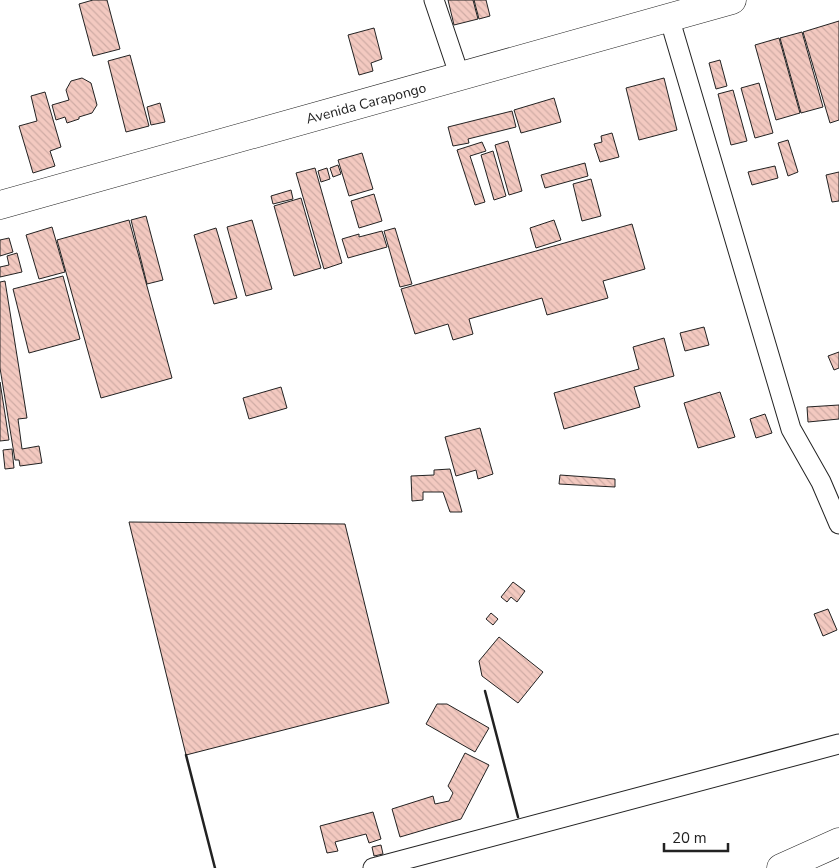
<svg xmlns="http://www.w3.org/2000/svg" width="839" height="868" viewBox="0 0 839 868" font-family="'Nunito Sans',sans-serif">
	<defs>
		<pattern id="building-back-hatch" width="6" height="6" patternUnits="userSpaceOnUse" patternTransform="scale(1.25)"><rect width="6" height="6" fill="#f3c9c0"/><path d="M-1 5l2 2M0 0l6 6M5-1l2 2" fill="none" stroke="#d0aca5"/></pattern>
	</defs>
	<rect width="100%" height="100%" fill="#fff"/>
	<!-- building -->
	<g fill="url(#building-back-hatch)" stroke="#222">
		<path d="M93,0H107L120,49L93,56L79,4Z"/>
		<path d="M448,0H473L478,19L454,25Z"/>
		<path d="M474,0H486L490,16L479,19Z"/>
		<path d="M839,21V120L830,123L803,32Z"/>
		<path d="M374,28L382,59L371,63L373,71L359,75L348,35Z"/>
		<path d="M802,32L823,107L801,113L780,38Z"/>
		<path d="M779,38L800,113L776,120L755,45Z"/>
		<path d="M130,55L149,126L126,132L108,61Z"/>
		<path d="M720,60L727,86L716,89L709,63Z"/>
		<path d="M82,78L91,83L97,105L92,113L79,117V119L67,123L65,117L56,120L52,105L69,100L66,90L71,81Z"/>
		<path d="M664,78L677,130L639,140L626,88Z"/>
		<path d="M759,83L773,133L755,138L741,88Z"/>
		<path d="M733,90L747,141L731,145L718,94Z"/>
		<path d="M45,92L61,147L50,151L55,166L33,173L19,126L37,121L31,96Z"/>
		<path d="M554,98L561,122L521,133L514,110Z"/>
		<path d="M160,103L165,122L151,125L147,107Z"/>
		<path d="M512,111L516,127L468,139L469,143L453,146L448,127Z"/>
		<path d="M612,133L619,157L600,162L594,144L602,142L601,136Z"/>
		<path d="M788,140L798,172L788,176L778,143Z"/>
		<path d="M508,141L522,191L509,195L495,145Z"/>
		<path d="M482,142L486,151L470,156L485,202L475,205L457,150Z"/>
		<path d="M493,151L506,196L494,200L481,155Z"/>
		<path d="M362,153L373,189L349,196L338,160Z"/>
		<path d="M585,163L588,176L545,188L541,175Z"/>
		<path d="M338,165L341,174L333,177L330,168Z"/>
		<path d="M775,166L778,178L752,185L748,172Z"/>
		<path d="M315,168L342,263L324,269L296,173Z"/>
		<path d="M327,168L330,179L321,182L318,171Z"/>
		<path d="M839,172V201L832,202L826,175Z"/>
		<path d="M591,179L601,216L582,221L573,184Z"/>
		<path d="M291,190L293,199L273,204L271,196Z"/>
		<path d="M374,194L382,221L359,228L351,201Z"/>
		<path d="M301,198L321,268L294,276L274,206Z"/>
		<path d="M146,216L163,280L147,284L131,220Z"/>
		<path d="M129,220L172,378L101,398L57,240Z"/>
		<path d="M252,220L272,289L246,296L227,227Z"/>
		<path d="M554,220L561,240L536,248L530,228Z"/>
		<path d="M632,224L645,269L603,281L608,298L547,315L542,298L469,319L473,334L453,340L448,324L415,334L401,289Z"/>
		<path d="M52,227L65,272L39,279L26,235Z"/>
		<path d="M216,228L237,298L214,304L194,235Z"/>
		<path d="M395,228L412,284L400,287L384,231Z"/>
		<path d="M382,231L387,247L348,258L342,239L359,234V237Z"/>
		<path d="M9,238L13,252L0,256V240Z"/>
		<path d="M17,253L22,272L0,277V267L9,265L7,256Z"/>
		<path d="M63,276L80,339L29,353L13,289Z"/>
		<path d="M5,281L27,418L18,419L22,449L39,446L42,463L20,466L19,460H15L0,368V282Z"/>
		<path d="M704,327L709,345L685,351L680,333Z"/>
		<path d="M664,338L674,376L634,387L640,407L564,429L554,393L639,369L633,347Z"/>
		<path d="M839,352V368L834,370L828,356Z"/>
		<path d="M0,382L9,440L0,441Z"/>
		<path d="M281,387L287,408L249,419L243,398Z"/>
		<path d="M720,392L735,437L698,448L684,403Z"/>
		<path d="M839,405V419L808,422L807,407Z"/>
		<path d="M765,414L772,433L756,438L750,419Z"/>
		<path d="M480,428L493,474L478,479L476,470L456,476L445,437Z"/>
		<path d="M12,449L14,468L5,469L3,450Z"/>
		<path d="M450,469L462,512H450L443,492H423V500L412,501L411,476L434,475V470Z"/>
		<path d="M560,475L615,479V487L559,484Z"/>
		<path d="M129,522L345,524L389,703L186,755Z"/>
		<path d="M513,582L525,591L517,602L511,597L507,602L501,597Z"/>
		<path d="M828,609L837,630L823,636L814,614Z"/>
		<path d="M491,613L498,619L493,625L486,619Z"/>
		<path d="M499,637L543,672L518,703L482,676L479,661Z"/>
		<path d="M437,704H447L489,728L475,752L426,724Z"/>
		<path d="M465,753L489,765L461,819L400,837L392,809L433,796L435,804L449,801L453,793L448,786Z"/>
		<path d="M373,812L381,839L369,843L366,834L335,842L338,851L327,853L320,826Z"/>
		<path d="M381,845L383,854L374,856L372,847Z"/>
	</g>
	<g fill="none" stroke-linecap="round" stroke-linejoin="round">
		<defs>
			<g id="street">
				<path d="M434,0L460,77"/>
				<path d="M669,17L791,429L821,482L839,524"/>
				<path d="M373,868L839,744"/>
			</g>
			<path id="secondary" d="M0,205L732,0"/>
			<path id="highway" d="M781,868L839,842"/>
		</defs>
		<!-- street casing -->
		<use href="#street" stroke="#222" stroke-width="21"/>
		<!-- secondary casing -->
		<use href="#secondary" stroke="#222" stroke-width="29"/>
		<!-- highway casing -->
		<use href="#highway" stroke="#222" stroke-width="29"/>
		<!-- street -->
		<use href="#street" stroke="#fff" stroke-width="19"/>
		<!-- secondary -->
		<use href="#secondary" stroke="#fff" stroke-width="28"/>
		<!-- highway -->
		<use href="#highway" stroke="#fff" stroke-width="28"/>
		<!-- wall -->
		<g stroke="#222" stroke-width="2.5">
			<path d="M485,691L518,817"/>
			<path d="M186,755L215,868"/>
		</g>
	</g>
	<g text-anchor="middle" stroke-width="4" stroke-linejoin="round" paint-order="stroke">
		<!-- street labels -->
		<g font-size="14" fill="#222" stroke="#fff">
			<text transform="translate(366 103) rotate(-15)" y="5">Avenida Carapongo</text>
		</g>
	</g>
	<!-- scale -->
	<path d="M664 843v8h64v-8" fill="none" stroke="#222222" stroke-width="2.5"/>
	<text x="672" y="843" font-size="15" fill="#222222" stroke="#ffffff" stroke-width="4" paint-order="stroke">20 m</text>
</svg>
